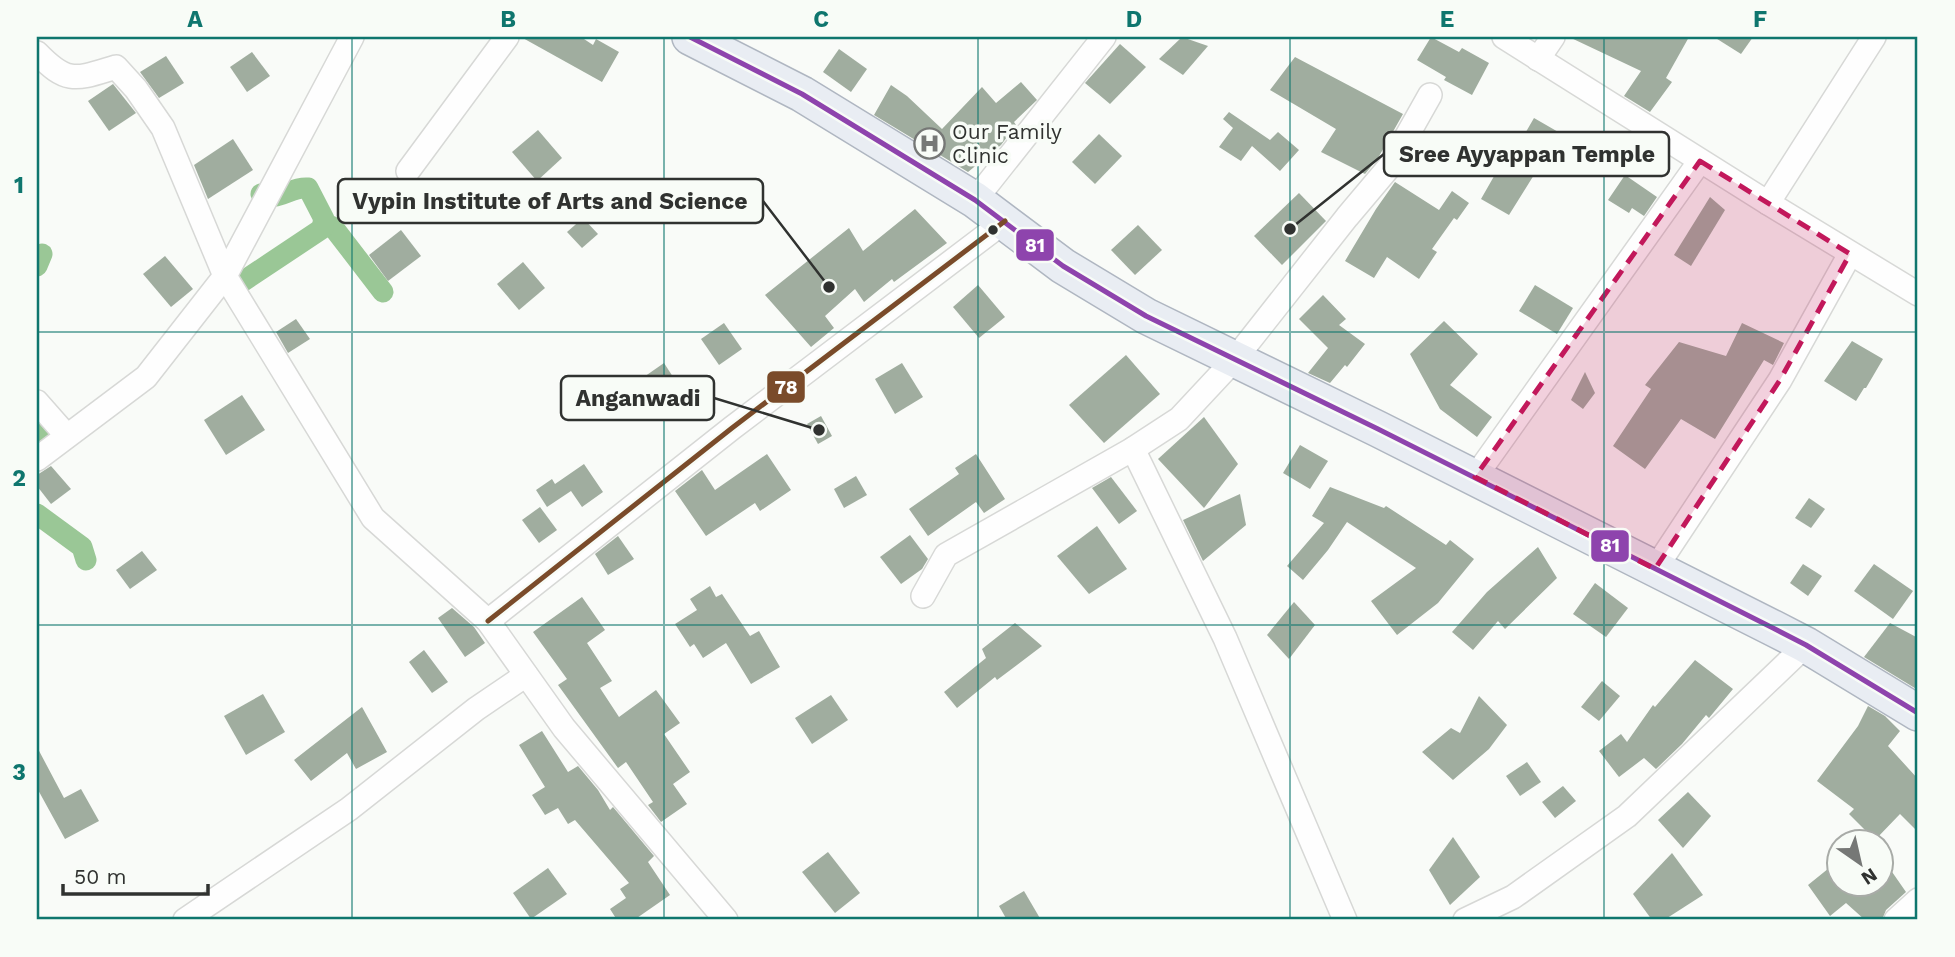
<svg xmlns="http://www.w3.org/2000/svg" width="1955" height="957" viewBox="0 0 1955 957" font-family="'Work Sans',sans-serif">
	<rect width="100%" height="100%" fill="#f9fbf8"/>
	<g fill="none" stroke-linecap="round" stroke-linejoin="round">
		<!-- canal -->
		<g stroke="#9ac796" stroke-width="21">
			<path d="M323,223L333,227L383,292"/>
			<path d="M37,266L42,254"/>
			<path d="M233,288L323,228L324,219L308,188C291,186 276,203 261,194"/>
			<path d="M37,410L50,426L37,439"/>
			<path d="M37,514L82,547L86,560"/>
		</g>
	</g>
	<!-- building -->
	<g fill="#a0ad9f">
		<path d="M521,37H581L593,45L596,39L619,52L602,82Z"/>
		<path d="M1182,37L1208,46L1183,75L1159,59Z"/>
		<path d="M1431,37L1459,52L1462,48L1489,63L1472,95L1444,80L1446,77L1417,60Z"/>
		<path d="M1569,37H1689L1666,78L1672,82L1650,112L1624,96L1641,71Z"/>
		<path d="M1714,37H1753L1741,54Z"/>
		<path d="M1120,44L1146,67L1110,104L1085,83Z"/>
		<path d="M839,49L867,69L851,92L823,72Z"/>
		<path d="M252,52L270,76L247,92L230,67Z"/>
		<path d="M166,56L184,83L159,98L140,72Z"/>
		<path d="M1295,57L1403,114L1378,158L1365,174L1321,152L1336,129L1270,90Z"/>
		<path d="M1021,82L1037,100L1014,122L1016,125L1001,145L968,172L874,115L891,85L907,96L942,129L982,87L996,103Z"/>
		<path d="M113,84L136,113L109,131L88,101Z"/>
		<path d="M1229,112L1270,140L1278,132L1299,150L1280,171L1252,146L1241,161L1219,147L1233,128L1223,119Z"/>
		<path d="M1534,118L1560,133L1509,215L1481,199L1497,171L1502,173Z"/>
		<path d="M538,130L562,158L537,181L512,152Z"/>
		<path d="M1099,134L1122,156L1095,184L1072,162Z"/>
		<path d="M233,139L253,170L208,199L194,165Z"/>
		<path d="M1625,175L1657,197L1644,216L1632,208L1629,213L1608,200Z"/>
		<path d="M1395,182L1439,210L1452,191L1469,203L1457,220L1454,218L1432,249L1437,252L1419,279L1387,257L1374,278L1345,261L1376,209Z"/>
		<path d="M1299,193L1326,221L1282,265L1254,236Z"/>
		<path d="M1710,197L1725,210L1691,266L1674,255Z"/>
		<path d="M915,209L947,243L894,282L892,279L864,302L855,289L825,316L834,328L811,347L765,295L849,228L863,251Z"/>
		<path d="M583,218L598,234L582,248L567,232Z"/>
		<path d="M1138,225L1162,250L1135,275L1111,250Z"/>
		<path d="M401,230L421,256L388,281L369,255Z"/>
		<path d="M165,256L193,289L171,307L143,274Z"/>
		<path d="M523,262L545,288L519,310L497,284Z"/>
		<path d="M978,285L1005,317L979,338L953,307Z"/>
		<path d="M1535,285L1573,308L1557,334L1519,311Z"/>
		<path d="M1323,295L1346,319L1339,325L1365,344L1347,367L1345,365L1330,383L1308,373L1328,348L1299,319Z"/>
		<path d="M296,319L310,339L288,353L276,332Z"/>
		<path d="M1444,321L1478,354L1450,385L1492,417L1477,437L1440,409L1410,354Z"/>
		<path d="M724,323L742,349L719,365L701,339Z"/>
		<path d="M1742,323L1784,343L1773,365L1764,360L1715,439L1681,419L1645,469L1613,446L1651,389L1645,385L1679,342L1726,356Z"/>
		<path d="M1852,341L1883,359L1866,388H1864L1856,401L1824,381Z"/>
		<path d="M1126,355L1160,394L1104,443L1069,405Z"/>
		<path d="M664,363L675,380L653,396L641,379Z"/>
		<path d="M902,363L923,397L895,414L875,379Z"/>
		<path d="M1585,372L1595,393L1583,409L1571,400Z"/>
		<path d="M242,395L265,430L226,455L204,420Z"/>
		<path d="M821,416L832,436L818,444L807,424Z"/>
		<path d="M1204,417L1238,464L1204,508L1158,459Z"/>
		<path d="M1300,445L1328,461L1310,489L1283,473Z"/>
		<path d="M767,454L791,490L760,511L755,503L706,536L675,491L702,470L715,490Z"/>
		<path d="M976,454L1005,499L984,513L976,502L928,536L909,509L959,474L955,468Z"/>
		<path d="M584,464L603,492L582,507L571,491L547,507L536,490L552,479L555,484Z"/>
		<path d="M51,466L71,489L51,504L37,486V475Z"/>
		<path d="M856,476L867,495L844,508L834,489Z"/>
		<path d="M1111,477L1137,511L1119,524L1092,488Z"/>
		<path d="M1330,487L1384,508L1386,506L1446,545L1450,540L1474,559L1438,603L1397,635L1371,601L1416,568L1347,522L1328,550L1303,580L1287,566L1324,523L1312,516Z"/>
		<path d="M1240,494L1246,525L1203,561L1183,520Z"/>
		<path d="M1809,498L1825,509L1811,528L1795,518Z"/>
		<path d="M540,507L557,530L539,543L522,520Z"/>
		<path d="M1097,526L1127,569L1089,594L1057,556Z"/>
		<path d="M910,535L928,559L922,569L901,584L880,557Z"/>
		<path d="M618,536L634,559L608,575L595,554Z"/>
		<path d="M1538,547L1557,578L1505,629L1498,621L1473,650L1452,632L1487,592Z"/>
		<path d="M142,551L157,570L130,589L116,570Z"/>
		<path d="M1803,564L1822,576L1808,596L1790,583Z"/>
		<path d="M1874,564L1913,591L1893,619L1854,591Z"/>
		<path d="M1595,583L1628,608L1606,637L1573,614Z"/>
		<path d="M710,586L716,597L722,594L750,636L759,631L780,667L751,684L726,643L703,658L694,644L690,647L675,624L697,610L690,599Z"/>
		<path d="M582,597L605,630L587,643L612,681L600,688L619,717L656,690L680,723L664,734L690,772L673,784L687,804L661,822L648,805L653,802L626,762L618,768L558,685L567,679L533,632Z"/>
		<path d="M1294,602L1315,625L1289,659L1267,635Z"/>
		<path d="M452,608L474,627L485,643L465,657L438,618Z"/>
		<path d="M1015,623L1042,646L997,680L995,677L957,708L944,692L986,658L982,649Z"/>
		<path d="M1890,623L1918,638V690L1864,657Z"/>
		<path d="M424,650L448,682L432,693L409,662Z"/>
		<path d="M1695,660L1733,689L1709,718L1706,715L1682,744L1656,769L1644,758L1619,777L1599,751L1621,734L1627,742L1653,705L1655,707Z"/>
		<path d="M1602,681L1620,696L1599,721L1581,707Z"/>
		<path d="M263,694L285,732L246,755L224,716Z"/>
		<path d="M831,695L848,720L812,744L795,718Z"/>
		<path d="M1479,696L1507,725L1489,749L1453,780L1422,752L1451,728L1460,733Z"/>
		<path d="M1868,706L1885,716L1900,731L1888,746L1918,779V832L1900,814L1875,840L1849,814L1854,809L1817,781L1858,726Z"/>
		<path d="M362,707L387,752L356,769L347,753L311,781L294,760Z"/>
		<path d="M542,731L568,772L578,766L598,790L610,810L613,807L654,856L648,862L670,895L634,920H617L610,909L626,898L620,889L629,883L575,820L568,824L558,808L545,815L532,795L545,787L519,745Z"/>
		<path d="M37,747L64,798L81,789L99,821L65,839L37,788Z"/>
		<path d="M1527,762L1541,782L1520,796L1506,776Z"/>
		<path d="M1563,786L1576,801L1555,818L1542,802Z"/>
		<path d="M1688,792L1711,816L1683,848L1658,820Z"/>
		<path d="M1453,837L1480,877L1450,905L1429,870Z"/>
		<path d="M828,852L860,893L835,913L802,872Z"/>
		<path d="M1672,853L1703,895L1664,920H1652L1633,894Z"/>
		<path d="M1839,860V884H1881V877L1890,869L1906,892L1886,910L1882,920H1865L1846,903L1830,916L1808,885Z"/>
		<path d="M548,868L567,894L531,919L513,893Z"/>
		<path d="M1024,891L1041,920H1007L999,906Z"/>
	</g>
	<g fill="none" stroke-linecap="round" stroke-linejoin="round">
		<defs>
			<g id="minor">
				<path d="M352,37L225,276L373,518L488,621L564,728L726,920"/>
				<path d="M1504,37L1768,203L1918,294"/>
				<path d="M37,53C68,85 76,79 116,67L136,89L163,128L225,276L146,377L37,459"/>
				<path d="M1538,59L1553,37"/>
				<path d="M408,171L507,37"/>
				<path d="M975,200L1104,37"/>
				<path d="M1768,203L1874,37"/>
				<path d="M37,402L67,436"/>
				<path d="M1133,449L1225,638L1345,920"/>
				<path d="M1475,477L1700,161"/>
				<path d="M1655,569L1780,380L1850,254"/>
				<path d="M923,596L946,555L1133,449L1179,419L1235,359L1347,217L1390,166L1430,95"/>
				<path d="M488,621L732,428L1005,221"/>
				<path d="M185,920L349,809L476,709L526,675"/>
				<path d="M1465,920L1513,897L1627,816L1806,645"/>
				<path d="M1896,920L1918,900"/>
			</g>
			<path id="primary" d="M690,37L802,94L975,200L1063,266L1146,316L1378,429L1773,628L1806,645L1918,713"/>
		</defs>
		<!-- minor casing -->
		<use href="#minor" stroke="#d7d8d6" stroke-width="26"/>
		<!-- primary casing -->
		<use href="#primary" stroke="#afb6c1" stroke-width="38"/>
		<!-- minor -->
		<use href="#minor" stroke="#fefefe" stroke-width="23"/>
		<!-- primary -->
		<use href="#primary" stroke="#e9edf3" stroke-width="35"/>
		<defs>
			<path id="bus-1" d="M690,37L802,94L975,200L1063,266L1146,316L1378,429L1773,628L1806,645L1918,713"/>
			<path id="bus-2" d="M488,621L732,428L1005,221"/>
		</defs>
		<!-- bus-1 casing -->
		<use href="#bus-1" stroke="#f8fcf7" stroke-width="10"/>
		<!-- bus-2 casing -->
		<use href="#bus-2" stroke="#f8fcf7" stroke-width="10"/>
		<!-- bus-1 -->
		<use href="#bus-1" stroke="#8e44ad" stroke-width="5"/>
		<!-- bus-2 -->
		<use href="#bus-2" stroke="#7a4b2a" stroke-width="5"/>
	</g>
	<!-- marked area -->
	<path fill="#c2185b" fill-opacity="0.2" stroke="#c2185b" stroke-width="5" stroke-dasharray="14 9" stroke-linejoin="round" d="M1700,161L1850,254L1780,380L1655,569L1475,477Z"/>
	<!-- grid -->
	<path fill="none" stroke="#0f766e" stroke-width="2" stroke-opacity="0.55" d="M352,37V920M664,37V920M978,37V920M1290,37V920M1604,37V920M37,332H1918M37,625H1918"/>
	<!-- icons -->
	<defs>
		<symbol id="hospital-ring" viewBox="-11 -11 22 22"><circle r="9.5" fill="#f8fcf7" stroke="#767876" stroke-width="1.5"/><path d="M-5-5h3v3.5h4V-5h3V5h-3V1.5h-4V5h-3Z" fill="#767876"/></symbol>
	</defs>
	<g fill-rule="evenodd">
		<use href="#hospital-ring" x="912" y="126" width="35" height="35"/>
	</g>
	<!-- markers -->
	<circle fill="#303230" stroke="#f8fcf7" stroke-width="2.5" cx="993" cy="230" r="6"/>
	<g text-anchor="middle" stroke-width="7" stroke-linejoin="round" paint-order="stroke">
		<!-- poi labels -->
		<g font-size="21" fill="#303230" stroke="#f8fcf7" text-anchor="start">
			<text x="952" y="139">Our Family<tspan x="952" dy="24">Clinic</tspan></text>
		</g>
	</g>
	<!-- callouts -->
	<path fill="none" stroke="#303230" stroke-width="2.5" d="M1290 229L1384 154M829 287L763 201M819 430L714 398"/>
	<g fill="#303230" stroke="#f8fcf7" stroke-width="2.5">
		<circle cx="1290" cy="229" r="7"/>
		<circle cx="829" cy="287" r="7"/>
		<circle cx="819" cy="430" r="7"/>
	</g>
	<g fill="#f8fcf7" stroke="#303230" stroke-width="2.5">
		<rect x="1384" y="132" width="285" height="44" rx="7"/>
		<rect x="338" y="179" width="425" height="44" rx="7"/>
		<rect x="561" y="376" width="153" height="44" rx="7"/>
	</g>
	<g font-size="23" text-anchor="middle" font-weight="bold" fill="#303230">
		<text x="1527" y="162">Sree Ayyappan Temple</text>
		<text x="550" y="209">Vypin Institute of Arts and Science</text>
		<text x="638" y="406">Anganwadi</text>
	</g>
	<g stroke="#f8fcf7" stroke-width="2.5">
		<rect x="1015" y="228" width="40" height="34" rx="7" fill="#8e44ad"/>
		<rect x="766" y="370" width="40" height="34" rx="7" fill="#7a4b2a"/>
		<rect x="1590" y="529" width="40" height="34" rx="7" fill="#8e44ad"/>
	</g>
	<g font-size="19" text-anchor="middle" font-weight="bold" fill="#fff">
		<text x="1035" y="252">81</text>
		<text x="786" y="394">78</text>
		<text x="1610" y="552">81</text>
	</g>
	<!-- border -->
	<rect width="1955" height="957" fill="none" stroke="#f8fcf7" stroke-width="77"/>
	<!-- north arrow -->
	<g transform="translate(1860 863) rotate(146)"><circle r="33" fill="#f8fcf7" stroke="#a8aba7" stroke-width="2"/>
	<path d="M0-5L12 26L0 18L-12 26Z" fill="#767876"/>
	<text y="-10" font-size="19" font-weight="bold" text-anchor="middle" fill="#303230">N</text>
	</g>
	<!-- scale -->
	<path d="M63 884v10h145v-10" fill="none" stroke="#303230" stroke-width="3.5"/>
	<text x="74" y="884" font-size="21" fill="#303230" stroke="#f8fcf7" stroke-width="5" paint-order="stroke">50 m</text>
	<rect x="38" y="38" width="1878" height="880" fill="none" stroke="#0f766e" stroke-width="2.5"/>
	<g font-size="23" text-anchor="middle" font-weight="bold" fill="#0f766e">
		<text x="195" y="27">A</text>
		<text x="508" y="27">B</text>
		<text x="821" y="27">C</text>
		<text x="1134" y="27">D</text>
		<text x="1447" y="27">E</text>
		<text x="1760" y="27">F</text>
		<text x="19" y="193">1</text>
		<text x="19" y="486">2</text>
		<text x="19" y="780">3</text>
	</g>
</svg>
